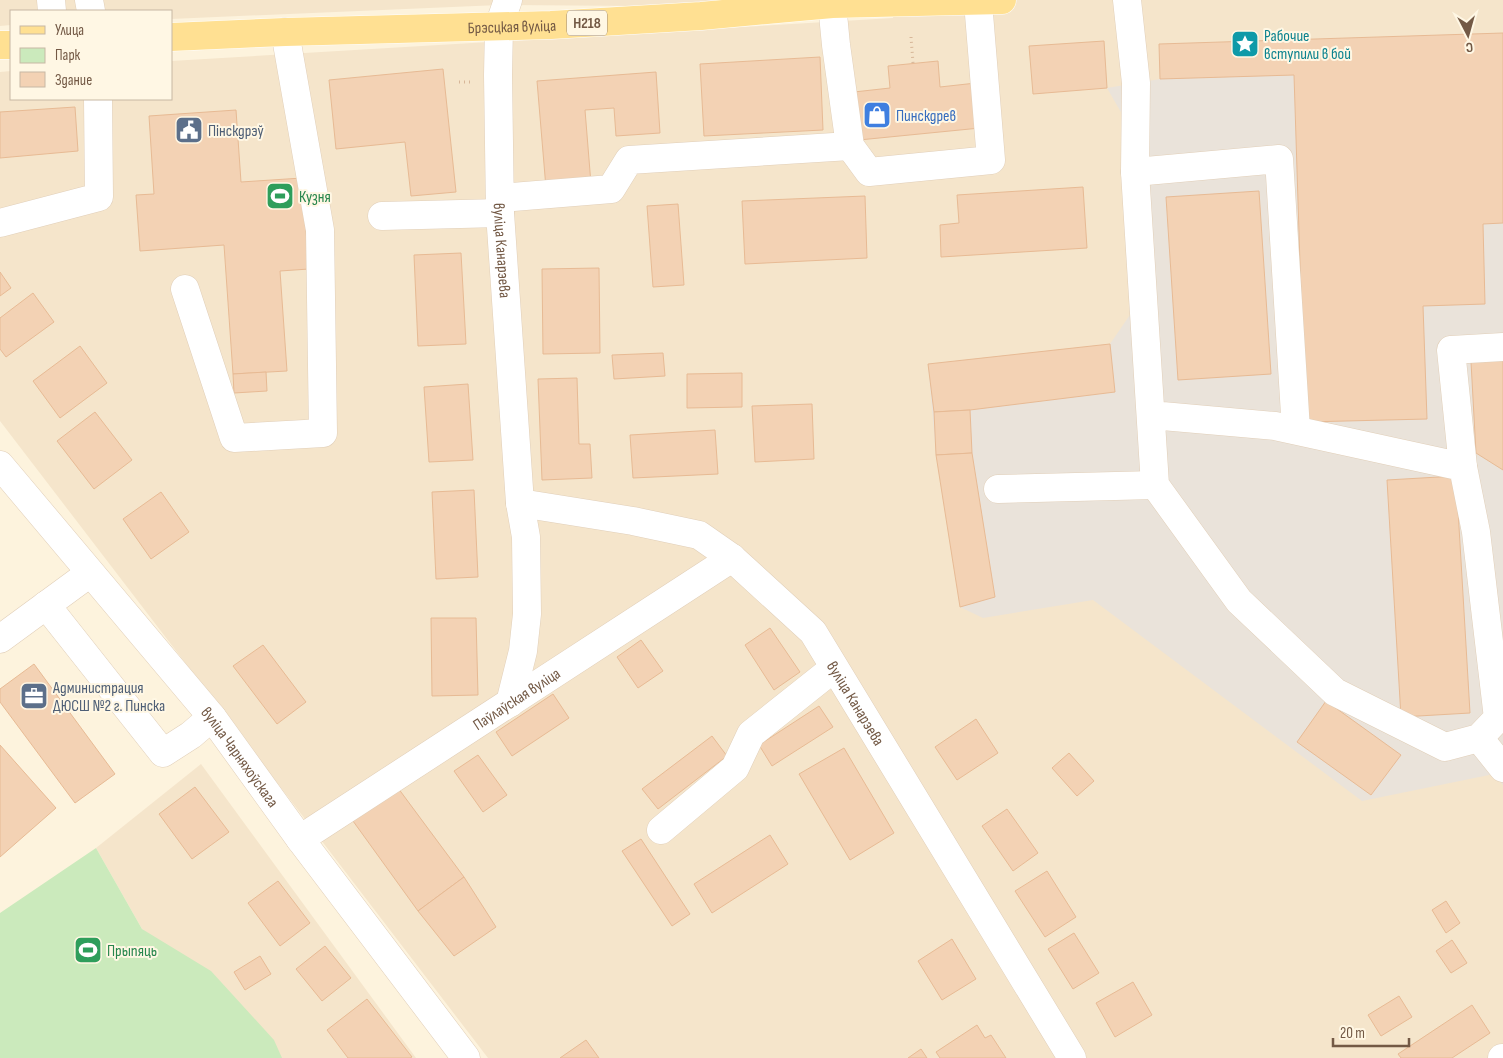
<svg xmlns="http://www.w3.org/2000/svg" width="1503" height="1058" viewBox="0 0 1503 1058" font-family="'Sofia Sans Condensed',sans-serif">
	<rect width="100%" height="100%" fill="#fdf3dd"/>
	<!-- residential -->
	<g fill="#f5e5cb">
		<path d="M0,0H879V8L499,5L171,19V11H11V25L0,26Z"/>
		<path d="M894,0H1503V1058H488L0,421V72L11,71V99H171V61L893,18Z"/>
		<path d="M201,764L416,1058H276L142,929L96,848Z"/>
	</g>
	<!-- industrial -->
	<path fill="#eae3da" d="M1503,33V785L1494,774L1362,801L1093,600L983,618L960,607L936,455L928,364L1110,344L1134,309L1122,114L1107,88L1160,79L1159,44Z"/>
	<!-- green -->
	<path fill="#cbeabc" d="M96,848L142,929L211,971L274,1040L282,1058H0V913Z"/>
	<!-- building -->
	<g fill="#f3d2b4" stroke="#e7ba94">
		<path d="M1503,33V223L1483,224L1485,304L1423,306L1427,419L1305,422L1294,75L1160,79L1159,44Z"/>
		<path d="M1104,41L1107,88L1033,94L1029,46Z"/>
		<path d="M820,57L823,130L704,136L700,64Z"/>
		<path d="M938,61L940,87L976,83L980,128L859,140L854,92L890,88L888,66Z"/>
		<path d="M443,69L456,192L411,196L405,142L336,149L329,80Z"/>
		<path d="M656,72L660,133L616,136L614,108L585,110L591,184L546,188L537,81Z"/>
		<path d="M75,107L78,151L0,158V112Z"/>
		<path d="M236,110L241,182L302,178L309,269L280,271L287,371L233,374L224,245L140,251L136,195L154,194L149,116Z"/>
		<path d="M1083,187L1087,248L941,257L940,225L959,223L957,195Z"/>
		<path d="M1259,191L1271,374L1178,380L1166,197Z"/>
		<path d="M865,196L867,258L745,264L742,201Z"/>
		<path d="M678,204L684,285L653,287L647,206Z"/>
		<path d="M461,253L466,344L418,346L414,255Z"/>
		<path d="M599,268L600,353L543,354L542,269Z"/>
		<path d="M0,272L11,288L0,296Z"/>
		<path d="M33,293L54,322L6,357L0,349V318Z"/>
		<path d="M1110,344L1115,392L970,410L934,412L928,364Z"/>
		<path d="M80,346L107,383L60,418L33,381Z"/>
		<path d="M663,353L665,376L614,379L612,355Z"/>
		<path d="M1503,360V470L1476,453L1471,362Z"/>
		<path d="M266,372L267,391L234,393L233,374Z"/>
		<path d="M742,373V407L687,408V374Z"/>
		<path d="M577,378L579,444H590L592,478L542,480L538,379Z"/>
		<path d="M468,384L473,460L429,462L424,387Z"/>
		<path d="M812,404L814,459L755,462L752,406Z"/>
		<path d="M970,410L972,453L936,455L934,412Z"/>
		<path d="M95,412L132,460L94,489L57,441Z"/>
		<path d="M715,430L718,474L633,478L630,435Z"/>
		<path d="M972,453L995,597L960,607L936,455Z"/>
		<path d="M1456,476L1470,713L1401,717L1387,480Z"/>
		<path d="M474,490L478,577L436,579L432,492Z"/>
		<path d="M161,492L189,532L151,559L123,519Z"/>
		<path d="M431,618H476L478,695L432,696Z"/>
		<path d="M770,628L800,672L774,690L745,645Z"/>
		<path d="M641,640L663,671L638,688L617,657Z"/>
		<path d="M263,645L306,702L277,724L233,666Z"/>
		<path d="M34,664L115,774L75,803L0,702V689Z"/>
		<path d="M553,694L569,718L512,756L496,732Z"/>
		<path d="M1326,701L1401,755L1371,795L1297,742Z"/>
		<path d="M819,706L833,727L772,766L759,745Z"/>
		<path d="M976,719L998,753L957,780L935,747Z"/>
		<path d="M712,736L727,756L658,809L642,789Z"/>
		<path d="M0,745L56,808L0,857Z"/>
		<path d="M844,748L894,833L850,860L799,774Z"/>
		<path d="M1069,753L1094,781L1077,796L1052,768Z"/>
		<path d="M478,755L507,795L483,812L454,771Z"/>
		<path d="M195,787L229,832L192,859L159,814Z"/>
		<path d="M398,788L464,877L418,911L353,821Z"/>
		<path d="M1007,809L1038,853L1013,871L982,826Z"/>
		<path d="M770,835L788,864L712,913L694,884Z"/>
		<path d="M641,839L690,914L672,926L622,851Z"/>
		<path d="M1047,871L1076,917L1045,937L1015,891Z"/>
		<path d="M464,877L496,927L454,956L418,911Z"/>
		<path d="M278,881L310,923L280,946L248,903Z"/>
		<path d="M1446,901L1460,923L1446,933L1432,910Z"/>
		<path d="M1074,933L1099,973L1073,989L1048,949Z"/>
		<path d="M952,939L976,979L942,1000L918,961Z"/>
		<path d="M1452,940L1467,963L1451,973L1436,951Z"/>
		<path d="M325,946L351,978L322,1001L296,969Z"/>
		<path d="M260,956L271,974L245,990L234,972Z"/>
		<path d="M1133,982L1152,1015L1115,1037L1096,1003Z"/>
		<path d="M1399,996L1412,1017L1381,1036L1368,1015Z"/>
		<path d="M367,999L412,1057L410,1058H348L327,1030Z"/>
		<path d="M1472,1005L1490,1033L1452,1058H1401L1398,1054Z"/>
		<path d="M977,1025L985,1038L991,1035L1006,1058H940L936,1052Z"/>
		<path d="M586,1040L599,1058H560Z"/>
		<path d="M921,1049L927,1058H908Z"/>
	</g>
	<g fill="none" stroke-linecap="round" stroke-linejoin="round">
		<defs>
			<g id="minor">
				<path d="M51,0L52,11"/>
				<path d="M89,0L91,11"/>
				<path id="s1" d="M508,0L499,26L498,75L500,213L520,503L526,537L527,614L523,651L510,703"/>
				<path d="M1127,0L1136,83L1135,172L1155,485L1239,601L1335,692L1445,747L1479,738L1498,718L1476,532L1463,467L1275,426L1151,415"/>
				<path d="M832,4L836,45L850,146L869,172L991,160L978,2"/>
				<path d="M1135,172L1279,159L1296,430"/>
				<path d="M500,198L611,189L629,160L850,146"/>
				<path d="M382,216L500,213"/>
				<path d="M0,223L99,197L98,99"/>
				<path d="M185,289L234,438L323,433L320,230L285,32"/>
				<path id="s2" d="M0,465L212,717L300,839L466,1058"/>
				<path d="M1463,467L1451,350L1503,347"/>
				<path d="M998,489L1155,485"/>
				<path id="s3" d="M520,503L633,521L699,535L732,558L813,632L1072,1058"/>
				<path d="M46,605L163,753L191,735L212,717"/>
				<path d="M0,639L90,573"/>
				<path d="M1479,738L1503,768"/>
				<path d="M661,830L735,768L751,734L834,668"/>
				<path id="s4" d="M300,839L732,558"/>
				<path d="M1502,1058H1503"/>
			</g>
			<g id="major">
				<path id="s5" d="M171,37L285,32L551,25L701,16L832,4L1002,0"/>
				<path d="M0,45H11"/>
			</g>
		</defs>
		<!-- minor casing -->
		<use href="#minor" stroke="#e1cfb9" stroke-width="29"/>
		<!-- major casing -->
		<use href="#major" stroke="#fff" stroke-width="29"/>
		<!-- path -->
		<g stroke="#d7b698" stroke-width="3" stroke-dasharray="1 4" stroke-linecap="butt">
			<path d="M911,37L913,63"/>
			<path d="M459,82H471"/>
		</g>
		<!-- minor -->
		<use href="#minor" stroke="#fff" stroke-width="28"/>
		<!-- major -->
		<use href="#major" stroke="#ffe092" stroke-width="28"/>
	</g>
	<!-- icons -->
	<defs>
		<symbol id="sight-square" viewBox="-11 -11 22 22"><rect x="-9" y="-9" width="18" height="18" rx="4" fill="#0f9aa8" stroke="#fff7e4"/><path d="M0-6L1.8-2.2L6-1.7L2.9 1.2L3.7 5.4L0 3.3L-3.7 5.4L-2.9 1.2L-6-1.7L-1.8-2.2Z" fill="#fff"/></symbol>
		<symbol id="shop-square" viewBox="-11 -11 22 22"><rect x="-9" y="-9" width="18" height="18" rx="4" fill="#3f7fe0" stroke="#fff7e4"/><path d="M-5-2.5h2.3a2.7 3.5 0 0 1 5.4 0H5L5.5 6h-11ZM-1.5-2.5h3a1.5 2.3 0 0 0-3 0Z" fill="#fff"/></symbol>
		<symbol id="civic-square" viewBox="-11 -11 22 22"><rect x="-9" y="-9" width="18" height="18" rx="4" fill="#5c6f8a" stroke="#fff7e4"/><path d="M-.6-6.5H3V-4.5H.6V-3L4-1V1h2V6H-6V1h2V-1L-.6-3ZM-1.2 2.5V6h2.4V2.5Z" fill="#fff"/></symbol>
		<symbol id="stadium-square" viewBox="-11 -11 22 22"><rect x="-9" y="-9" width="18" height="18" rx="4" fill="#2e9e5b" stroke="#fff7e4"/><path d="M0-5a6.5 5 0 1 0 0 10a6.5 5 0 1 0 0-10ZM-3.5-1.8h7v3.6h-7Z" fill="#fff"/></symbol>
		<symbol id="office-square" viewBox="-11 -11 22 22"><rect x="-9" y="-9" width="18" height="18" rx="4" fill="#5c6f8a" stroke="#fff7e4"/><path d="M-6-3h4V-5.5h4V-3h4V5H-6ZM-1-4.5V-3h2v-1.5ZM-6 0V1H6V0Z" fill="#fff"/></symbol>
	</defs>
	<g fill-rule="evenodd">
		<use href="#sight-square" x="1229" y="28" width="32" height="32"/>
		<use href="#shop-square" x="861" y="99" width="32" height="32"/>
		<use href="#civic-square" x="173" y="114" width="32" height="32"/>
		<use href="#stadium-square" x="264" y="180" width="32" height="32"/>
		<use href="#office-square" x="18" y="680" width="32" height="32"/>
		<use href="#stadium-square" x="72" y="934" width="32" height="32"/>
	</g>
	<g text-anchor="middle" stroke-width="4" stroke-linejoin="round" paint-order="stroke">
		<!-- shield labels -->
		<rect fill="#fff7e4" stroke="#9d8875" stroke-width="1" x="567" y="10.5" width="40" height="25" rx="4"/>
		<g font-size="15" font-weight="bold" fill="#735945">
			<text x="587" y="28">Н218</text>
		</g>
		<!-- street labels -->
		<g font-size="16" fill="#735945" stroke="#fff7e4">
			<text dy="6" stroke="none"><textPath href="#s5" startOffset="341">Брэсцкая вуліца</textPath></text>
			<text dy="6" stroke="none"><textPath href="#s1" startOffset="252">вуліца Канарэева</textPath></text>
			<text dy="6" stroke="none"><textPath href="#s4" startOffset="258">Паўлаўская вуліца</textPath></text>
			<text dy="6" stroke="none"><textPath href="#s3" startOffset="415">вуліца Канарэева</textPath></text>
			<text dy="6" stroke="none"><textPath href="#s2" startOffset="378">вуліца Чарняхоўскага</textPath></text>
		</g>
		<!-- culture labels -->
		<g font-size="16" fill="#0d838f" stroke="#fff7e4" text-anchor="start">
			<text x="1264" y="41">Рабочие<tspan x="1264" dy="18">вступили в бой</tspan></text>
		</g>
		<!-- shop labels -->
		<g font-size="16" fill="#366cbe" stroke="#fff7e4" text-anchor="start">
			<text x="896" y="121">Пинскдрев</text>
		</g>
		<!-- service labels -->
		<g font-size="16" fill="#4e5e75" stroke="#fff7e4" text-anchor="start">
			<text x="208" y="136">Пінскдрэў</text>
			<text x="53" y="693">Администрация<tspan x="53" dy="18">ДЮСШ №2 г. Пинска</tspan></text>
		</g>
		<!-- leisure labels -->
		<g font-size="16" fill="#27864d" stroke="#fff7e4" text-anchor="start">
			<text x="299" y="202">Кузня</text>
			<text x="107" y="956">Прыпяць</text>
		</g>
	</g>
	<!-- legend -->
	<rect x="10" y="10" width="162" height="90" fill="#fff7e4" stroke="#c7b8a4"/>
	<rect x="20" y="26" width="25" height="8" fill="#ffe092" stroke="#c7b8a4"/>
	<text x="55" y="35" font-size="15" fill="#735945">Улица</text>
	<rect x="20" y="48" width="25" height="15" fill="#cbeabc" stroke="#c7b8a4"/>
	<text x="55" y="60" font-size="15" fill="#735945">Парк</text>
	<rect x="20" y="72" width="25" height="15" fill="#f3d2b4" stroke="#c7b8a4"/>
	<text x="55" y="85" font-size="15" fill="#735945">Здание</text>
	<!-- north arrow -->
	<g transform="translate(1468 35) rotate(174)" stroke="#fff7e4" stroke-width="4" paint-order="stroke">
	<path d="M0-4L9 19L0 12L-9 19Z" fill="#735945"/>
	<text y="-8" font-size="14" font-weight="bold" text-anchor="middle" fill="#735945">С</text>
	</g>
	<!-- scale -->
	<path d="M1333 1038v8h76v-8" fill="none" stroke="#735945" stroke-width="2.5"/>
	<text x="1340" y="1038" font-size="15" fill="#735945" stroke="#fff7e4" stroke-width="4" paint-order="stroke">20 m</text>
</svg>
